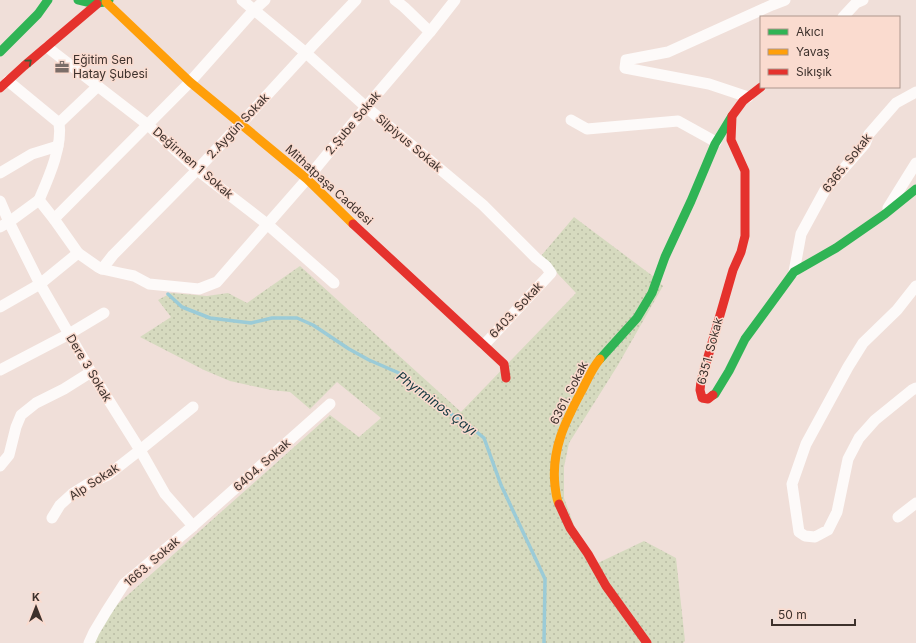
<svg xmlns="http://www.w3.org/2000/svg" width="916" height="643" viewBox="0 0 916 643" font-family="Inter,sans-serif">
	<defs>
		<pattern id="grass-dots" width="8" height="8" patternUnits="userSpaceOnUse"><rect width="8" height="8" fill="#d6dabf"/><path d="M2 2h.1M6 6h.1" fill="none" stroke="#b9bca4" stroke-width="1.8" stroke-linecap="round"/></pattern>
	</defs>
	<rect width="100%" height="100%" fill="#f0dfd9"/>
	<!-- grass -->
	<path fill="url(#grass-dots)" d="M574,217L654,277L663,286L618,365L569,443L564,467V498L575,528L598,563L644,541L676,558L685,641L683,643H94L111,610L330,415L359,437L381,418L337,382L310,409L290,392L271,390L230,381L204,370L140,337L171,317L158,300L171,293L207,296L228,293L247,303L300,266L461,412L576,293L541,256Z"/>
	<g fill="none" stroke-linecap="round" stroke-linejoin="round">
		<!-- stream -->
		<path stroke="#9bcbd7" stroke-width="3.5" d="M168,294L182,307L210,318L251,323L272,318H297L313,325L349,349L369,360L399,373L446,411L467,424L484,438L501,485L545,579L544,643"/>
		<!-- street -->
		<g stroke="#fdfaf9" stroke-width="11">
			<path d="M242,0L306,53L366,107L483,205L536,258L546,266L551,273L484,345"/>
			<path d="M395,0L404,7L430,32"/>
			<path d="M843,17L856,3L863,0"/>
			<path d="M47,47L148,125L197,170L267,224L334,283"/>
			<path d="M8,81L59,123C63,146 48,179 39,200"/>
			<path d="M748,97L709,84L625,68L626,60L668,52L772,5L785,0"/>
			<path d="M571,120L587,129L678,121L716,142"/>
			<path d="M59,123L98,86"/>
			<path d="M0,173L32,154L58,146"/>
			<path d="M39,200L54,219L78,253L98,267L102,269L120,273L134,276L149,284L199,289L217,282L307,179L366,107L430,32L455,0"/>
			<path d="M0,201L9,222L40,284L91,372L140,450L165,494L193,526"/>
			<path d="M888,208L916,163"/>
			<path d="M54,219L190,82L254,10L265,0"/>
			<path d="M0,227L9,222L39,200"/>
			<path d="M102,269L113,255L197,170L240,124L248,116L314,44L356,0"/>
			<path d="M794,272L801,234L825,190L865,144L869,134L896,103L916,92"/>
			<path d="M916,286L897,310L863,343L848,367L806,444L792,484L799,532L805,536L815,537L828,530L837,512L848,459L859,438L875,420L912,390L916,388"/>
			<path d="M0,307L40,284L78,253"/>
			<path d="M0,370L69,334L104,313"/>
			<path d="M0,466L9,455L16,427L21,415L36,403L64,389L91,372"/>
			<path d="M898,517L916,503"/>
			<path d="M52,518L60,505L72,494L88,484L108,475L140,450L193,407"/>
			<path d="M89,643L94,632L106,612L124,584L193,526L330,404"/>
		</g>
		<!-- fast -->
		<g stroke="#30b455" stroke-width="9">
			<path d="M78,0C89,3 99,5 109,0"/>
			<path d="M0,52L38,14L48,0"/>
			<path d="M600,359L637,318L652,293L665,257L691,201L715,144L732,116"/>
			<path d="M713,395L715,394L729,371L745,339L794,272L836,248L885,214L916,189"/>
		</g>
		<!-- slow -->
		<g stroke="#ff9f0a" stroke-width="9">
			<path d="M106,2L190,82L307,179L353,224"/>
			<path d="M559,504C556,498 556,492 555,486C551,450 565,422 581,392C587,381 592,368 600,359"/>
		</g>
		<!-- jam -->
		<g stroke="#e5322d" stroke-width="9">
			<path d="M0,88L24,66L97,4"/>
			<path d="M353,224L504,364L506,378"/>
			<path d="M713,395L708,399L702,398L700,390L701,381L733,270L741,252L745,236V171L731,140L732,116L743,101L761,87"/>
			<path d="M559,504L570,528L588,554L606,586L647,643"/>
		</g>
	</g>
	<!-- one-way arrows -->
	<defs><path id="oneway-chevron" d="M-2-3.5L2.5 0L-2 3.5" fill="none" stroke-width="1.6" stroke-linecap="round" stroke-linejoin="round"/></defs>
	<use stroke="#385f3a" href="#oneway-chevron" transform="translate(29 62) rotate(-40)"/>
	<!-- icons -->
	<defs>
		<symbol id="office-bare" viewBox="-9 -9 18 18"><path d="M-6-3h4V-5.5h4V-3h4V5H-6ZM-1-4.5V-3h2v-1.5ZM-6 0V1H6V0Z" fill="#7c6e69" stroke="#fadbcf" stroke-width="2.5" paint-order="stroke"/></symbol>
	</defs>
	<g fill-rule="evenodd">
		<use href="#office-bare" x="52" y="57" width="20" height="20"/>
	</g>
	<g text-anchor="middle" stroke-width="3" stroke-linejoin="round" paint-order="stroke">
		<!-- poi labels -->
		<g font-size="12" fill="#3d312c" stroke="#fadbcf" text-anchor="start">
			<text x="73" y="64">Eğitim Sen<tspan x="73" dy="14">Hatay Şubesi</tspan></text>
		</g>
		<!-- street labels -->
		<g font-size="12" fill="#3d312c" stroke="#fadbcf">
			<text transform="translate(353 123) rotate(-50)" y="4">2.Şube Sokak</text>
			<text transform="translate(238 126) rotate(-47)" y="4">2.Aygün Sokak</text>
			<text transform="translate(409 143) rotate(40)" y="4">Silpiyus Sokak</text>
			<text transform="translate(193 163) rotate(41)" y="4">Değirmen 1 Sokak</text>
			<text transform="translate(847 163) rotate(-52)" y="4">6365. Sokak</text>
			<text transform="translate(329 185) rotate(42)" y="4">Mithatpaşa Caddesi</text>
			<text transform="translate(516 310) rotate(-47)" y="4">6403. Sokak</text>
			<text transform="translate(710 351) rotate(-75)" y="4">6351. Sokak</text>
			<text transform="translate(89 368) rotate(59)" y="4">Dere 3 Sokak</text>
			<text transform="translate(569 393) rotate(-63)" y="4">6361. Sokak</text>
			<text transform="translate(262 465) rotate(-42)" y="4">6404. Sokak</text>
			<text transform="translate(94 482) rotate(-33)" y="4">Alp Sokak</text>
			<text transform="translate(152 562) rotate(-41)" y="4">1663. Sokak</text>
		</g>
		<!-- water labels -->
		<g font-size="13" font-style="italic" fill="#10363e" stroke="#fadbcf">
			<text transform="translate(437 403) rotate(37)" y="5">Phyrminos Çayı</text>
		</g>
	</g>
	<!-- legend -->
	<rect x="760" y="16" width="140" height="72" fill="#fadbcf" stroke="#ae978e"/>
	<rect x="768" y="29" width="20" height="6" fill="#30b455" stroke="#ae978e"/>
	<text x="796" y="36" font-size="12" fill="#3d312c">Akıcı</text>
	<rect x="768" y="49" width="20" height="6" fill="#ff9f0a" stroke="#ae978e"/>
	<text x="796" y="56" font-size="12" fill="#3d312c">Yavaş</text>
	<rect x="768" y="69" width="20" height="6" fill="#e5322d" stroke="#ae978e"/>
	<text x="796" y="76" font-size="12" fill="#3d312c">Sıkışık</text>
	<!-- north arrow -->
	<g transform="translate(36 607)" stroke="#fadbcf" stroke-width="3" paint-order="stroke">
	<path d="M0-3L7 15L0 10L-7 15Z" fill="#3d312c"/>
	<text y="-6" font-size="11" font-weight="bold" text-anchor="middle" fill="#3d312c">K</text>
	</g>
	<!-- scale -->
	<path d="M772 619v6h83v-6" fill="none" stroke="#3d312c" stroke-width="2"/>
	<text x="778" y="619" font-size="12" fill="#3d312c" stroke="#fadbcf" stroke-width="3" paint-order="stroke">50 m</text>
</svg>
